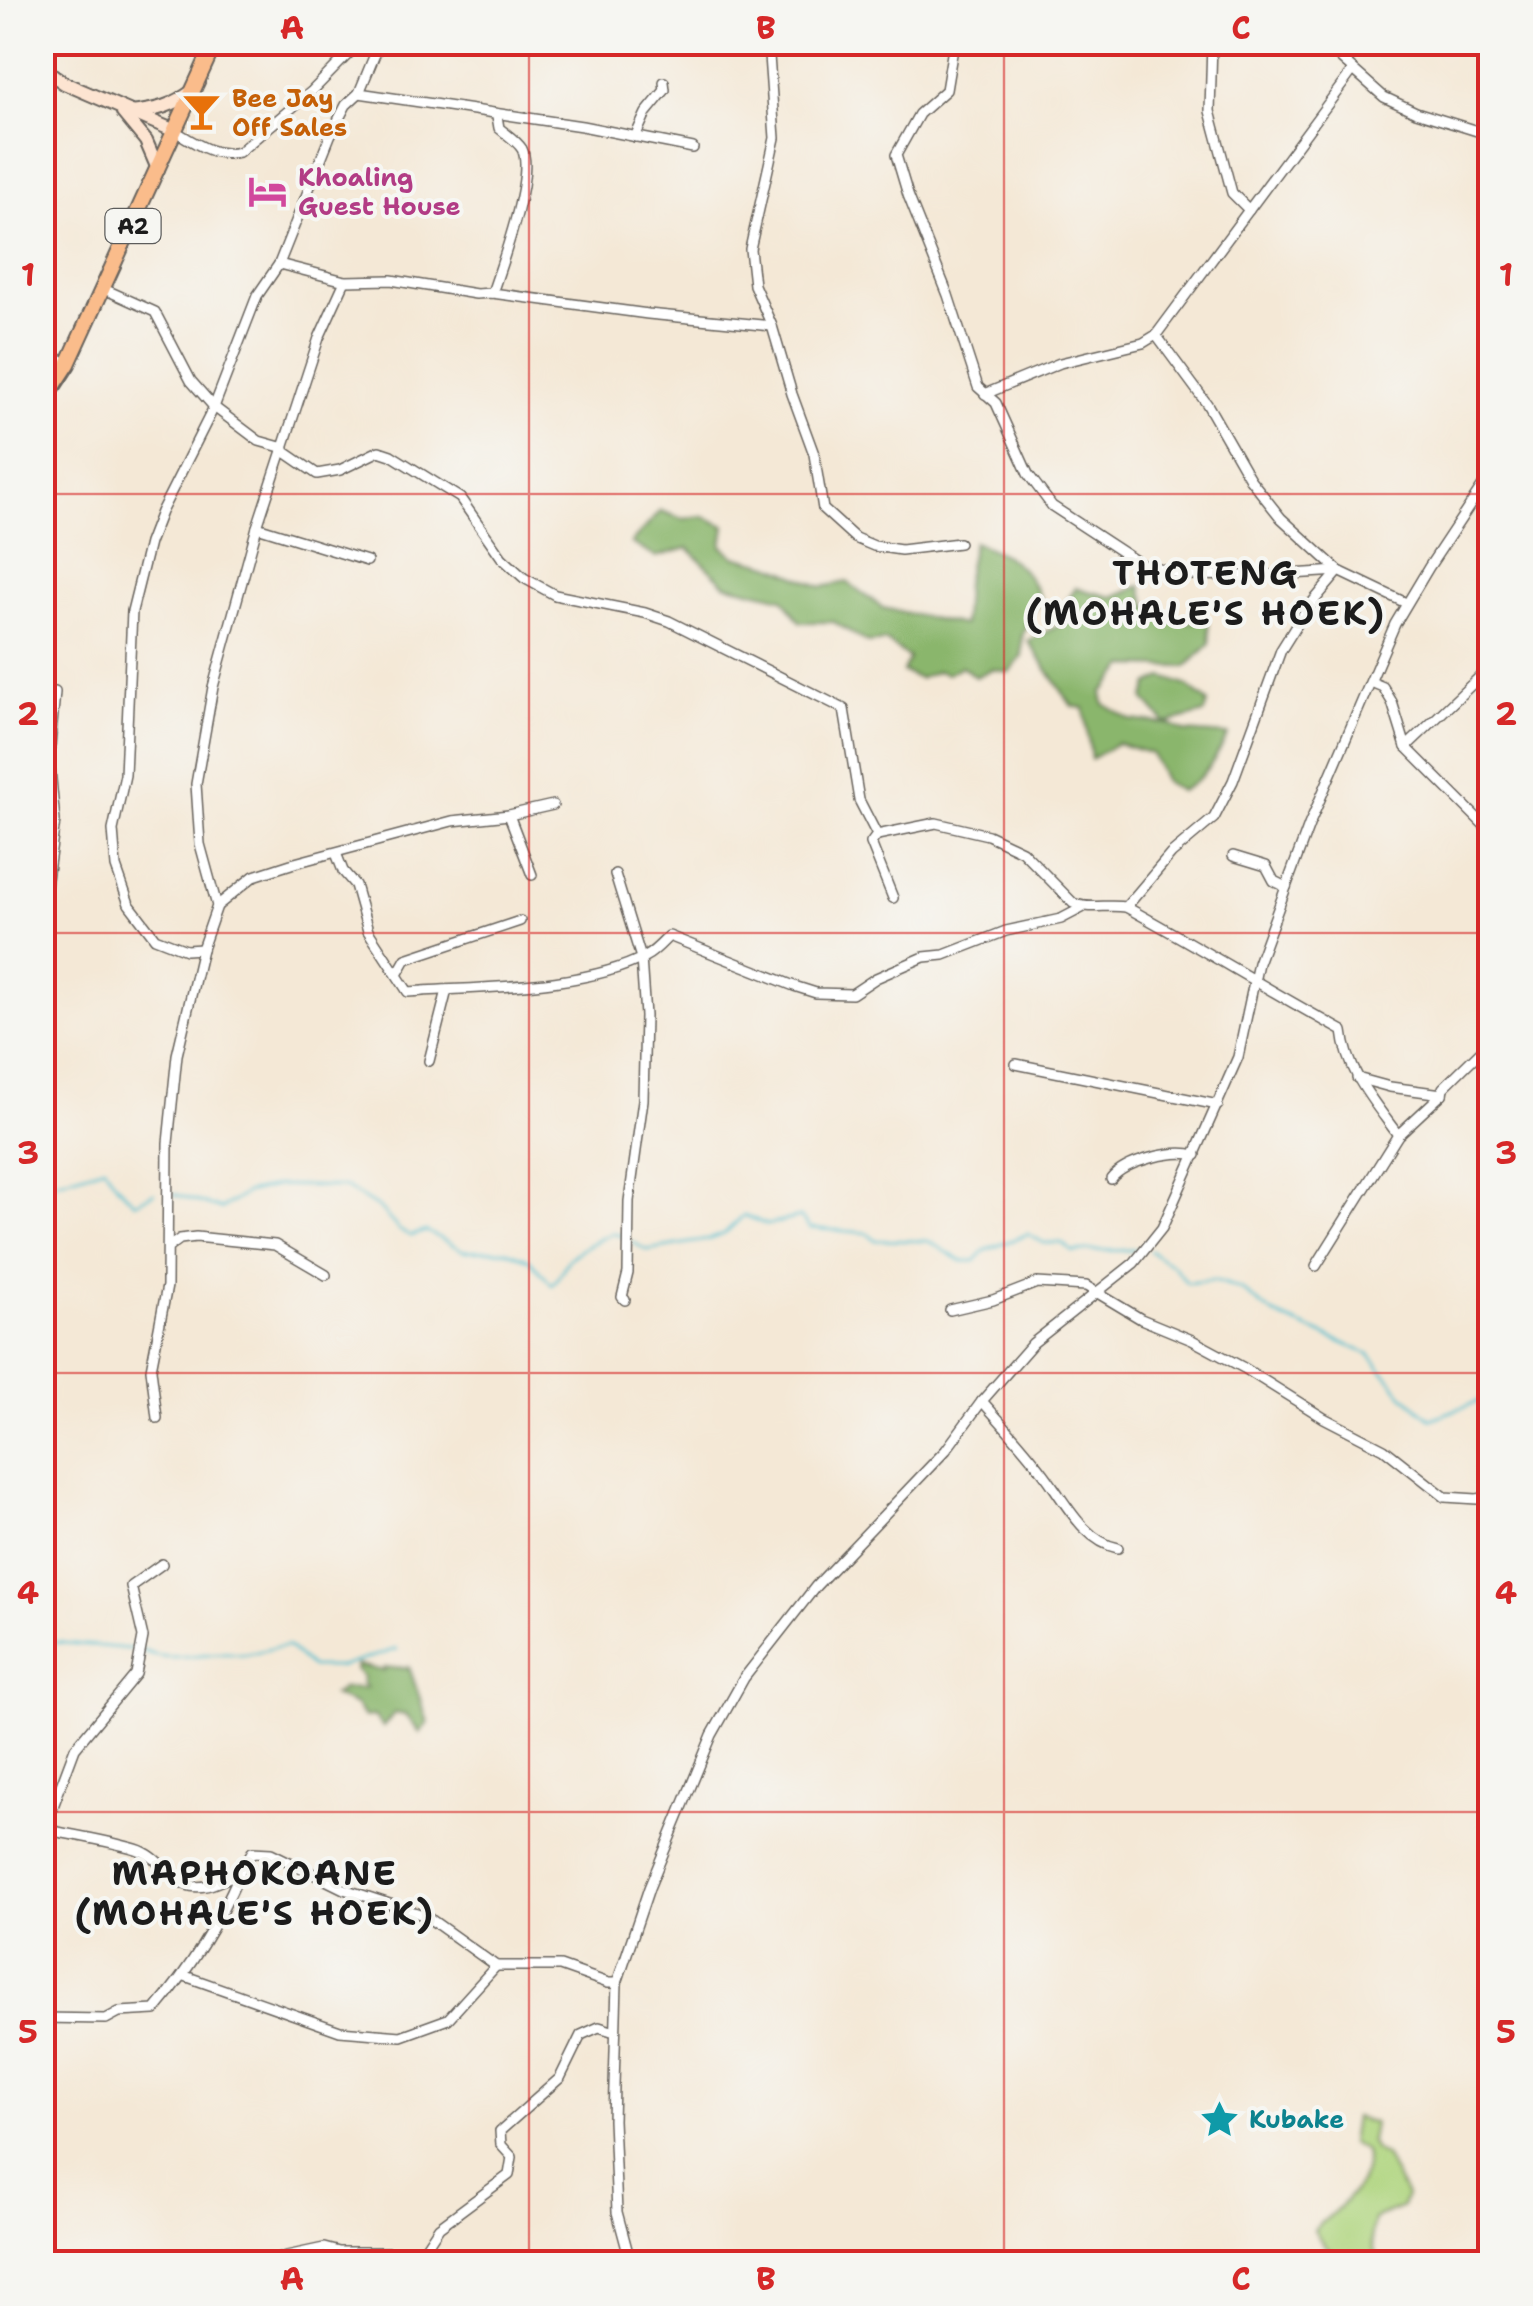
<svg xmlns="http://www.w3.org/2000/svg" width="1533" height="2306" viewBox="0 0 1533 2306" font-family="'Shantell Sans',sans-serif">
	<rect width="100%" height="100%" fill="#f6f6f2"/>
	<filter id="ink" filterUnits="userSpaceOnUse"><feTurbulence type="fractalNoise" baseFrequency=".01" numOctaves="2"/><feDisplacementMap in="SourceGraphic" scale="20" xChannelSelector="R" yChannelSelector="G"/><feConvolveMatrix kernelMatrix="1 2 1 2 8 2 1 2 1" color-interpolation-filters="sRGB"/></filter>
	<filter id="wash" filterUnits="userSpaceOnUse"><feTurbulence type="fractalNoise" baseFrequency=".0048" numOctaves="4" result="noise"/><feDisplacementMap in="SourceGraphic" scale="40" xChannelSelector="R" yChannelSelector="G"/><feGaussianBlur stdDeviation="2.25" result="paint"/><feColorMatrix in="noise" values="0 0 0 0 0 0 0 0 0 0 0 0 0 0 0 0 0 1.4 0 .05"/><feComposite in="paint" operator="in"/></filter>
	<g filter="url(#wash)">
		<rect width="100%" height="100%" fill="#f4e8d6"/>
		<!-- green -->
		<path fill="#aed47d" stroke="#65784c" stroke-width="2.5" d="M1354,2117L1373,2123L1370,2141L1375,2150L1385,2156L1406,2196L1402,2207L1374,2219C1369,2237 1371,2249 1381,2263C1353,2264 1328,2258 1314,2230C1335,2210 1373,2185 1365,2151L1350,2143Z"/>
		<!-- forest -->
		<g fill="#8ab66c" stroke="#536944" stroke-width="2.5">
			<path d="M661,511L683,519L703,516L725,526L722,546L734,556L771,565L822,587L847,582L883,608L963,625L965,583L973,542C1009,555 1024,563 1041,599L1029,616L1022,637V657L1009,672L992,669L975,677L962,666L947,674L937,671L919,679L903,672L909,658L886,641L868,643L834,622H800L783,598L725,584L688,548L656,557L631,543Z"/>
			<path d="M1141,586L1148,607L1185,622L1208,620L1210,644L1186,667L1126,666L1102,693L1104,704L1131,720L1166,724L1144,699L1149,685L1164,677L1186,685L1208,702L1205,713L1167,723L1185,732L1228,735C1215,759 1205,779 1180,791L1164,781L1152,754L1117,743L1091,759L1084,708L1072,706L1028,641L1067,621L1063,607L1076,588L1112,597Z"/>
			<path d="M357,1665L384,1671V1668L409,1667L428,1722L420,1733L406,1715L394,1713L383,1727L374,1716L364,1717L356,1705L333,1695L342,1689L366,1688L361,1682L363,1678L356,1670Z"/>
		</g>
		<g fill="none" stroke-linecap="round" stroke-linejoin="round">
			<!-- stream -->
			<g stroke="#54bfcf" stroke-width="2.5">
				<path d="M42,1177L48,1184L104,1167L117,1185L135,1203L154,1193"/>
				<path d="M174,1194L221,1209L246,1193L279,1185L345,1187L379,1208L399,1230L411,1236L426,1231L464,1251L506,1250L530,1260L552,1285C560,1277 563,1266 570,1258C581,1248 599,1239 613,1233L626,1237"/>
				<path d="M632,1242L647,1250L707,1240L724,1234L744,1215L767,1225L800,1217L810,1228L868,1233L875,1240L928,1241L962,1261H975L984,1251L1028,1234L1044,1243H1062L1073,1252C1097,1249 1119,1252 1142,1249"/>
				<path d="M1150,1251L1173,1266L1187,1283L1214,1280L1226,1284L1242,1290L1273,1314L1369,1354L1405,1397L1431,1419L1490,1397"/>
				<path d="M42,1641L141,1650C168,1663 193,1654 222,1653C230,1652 239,1655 247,1654C261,1652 272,1647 287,1646L311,1667H340L397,1649"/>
			</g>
		</g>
	</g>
	<g filter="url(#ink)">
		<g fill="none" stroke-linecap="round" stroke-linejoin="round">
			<defs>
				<g id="street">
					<path d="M768,42L775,138L750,249L754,285L772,326L792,394L814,454L823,509L855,538L874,546L901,550L959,543"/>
					<path d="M954,42L946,90L919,114L896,155L908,195L948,295L978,387L996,403L1028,474L1052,506L1142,565L1185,575L1259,576L1339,571"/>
					<path d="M1212,42L1210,111L1232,193L1249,210"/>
					<path d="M1322,42L1384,97L1416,112L1490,135"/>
					<path d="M1346,63L1358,42"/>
					<path d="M359,93L582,126L693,148"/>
					<path d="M175,131C195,143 215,158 239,152L312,91L360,42"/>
					<path d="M635,137L646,113L665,90L664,82"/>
					<path d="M279,264L345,281L391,280L476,294L492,293L648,314L772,326"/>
					<path d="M104,289L155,312L191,381L214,407L259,441L284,448"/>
					<path d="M492,293C501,266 535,174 522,149C517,141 506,134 499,128L497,116"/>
					<path d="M1156,335L1207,404L1250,479L1281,518L1339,571L1406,603"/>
					<path d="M42,350L68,364"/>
					<path d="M985,394L1060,363L1143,343L1156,335L1353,70"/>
					<path d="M282,450L317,474L340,470L379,451L391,455L460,498L502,558L524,578L555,595L645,613L669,621L844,709L859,800L877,835L871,843L893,898"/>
					<path d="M257,527L367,561"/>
					<path d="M1371,682L1383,687L1392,702L1406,747L1490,831"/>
					<path d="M1406,747L1490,667"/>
					<path d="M509,815L532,875"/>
					<path d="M877,835L936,823L988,835L1022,851L1073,903C1088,910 1108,904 1126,907C1199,947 1270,991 1343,1031C1347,1072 1374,1102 1398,1135"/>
					<path d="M336,853L343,871L355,885L368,931L408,992C476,987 586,989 646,956C654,952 662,943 669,936L794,986L816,993L852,994L876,978L924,957L944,955L1006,931L1061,919L1082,908"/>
					<path d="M1233,856L1266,866L1274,881L1286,887"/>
					<path d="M615,874L641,958L645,1016L643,1100L629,1201L628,1273L622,1297L625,1300"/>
					<path d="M217,906L254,876L291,864L452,821L509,815L553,805"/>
					<path d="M1126,907L1171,854L1214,818L1233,781L1281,650L1306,610L1339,571"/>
					<path d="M202,949L186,950L155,938L129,904L116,867L113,830L125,775L132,611L149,543L161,512L214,407L257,296L279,264L330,136L346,105L359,93L380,42"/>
					<path d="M398,973L406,959L520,921"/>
					<path d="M42,1042L47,1038L50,1024L44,997L43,962L46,887L55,821L49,758L55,692"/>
					<path d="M429,1061L447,990"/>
					<path d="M1016,1064L1218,1105"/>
					<path d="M1357,1078L1390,1087L1442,1094L1443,1088L1490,1042"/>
					<path d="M1111,1179C1125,1161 1173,1149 1196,1155"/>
					<path d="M169,1247L180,1239L196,1237L275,1245L326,1275"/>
					<path d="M1316,1266L1398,1135L1442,1094"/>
					<path d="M950,1310L993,1300L1037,1283L1086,1286L1141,1319L1192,1340L1244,1368L1324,1418L1384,1449L1445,1497L1477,1499L1490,1496"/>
					<path d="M982,1401C1004,1426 1034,1458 1052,1485C1069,1509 1087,1542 1118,1548"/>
					<path d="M157,1418L151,1369L167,1286L168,1143L177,1055L202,949L217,906L200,844L196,784L213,687L257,527L319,338L345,281"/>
					<path d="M42,1829C73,1835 106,1840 136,1849C170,1859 173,1901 218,1882C239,1874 241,1872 252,1852L271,1853L344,1889L426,1916L496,1966H560L608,1983H617"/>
					<path d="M42,1836L75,1748L136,1674L143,1637L131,1586L162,1564"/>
					<path d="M185,1976L340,2031L401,2036L448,2019L496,1966"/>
					<path d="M42,2018L106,2019L119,2012L155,2010C190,1969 218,1924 240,1873"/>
					<path d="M249,2264L324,2248L339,2252H390L416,2262L439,2227L509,2175L512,2157L501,2145L500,2131L560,2078L581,2035L599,2027L615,2032"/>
					<path d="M631,2264L617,2212L613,2120L617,1983L649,1888L712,1735L744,1678L816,1586L946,1450L982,1401L1033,1343L1134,1263L1162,1228L1238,1057L1258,963L1309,825L1395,624L1429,567L1490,475"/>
				</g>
				<g id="secondary">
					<path d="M42,67L64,83L175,131"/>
					<path d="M123,113L146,141L158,169"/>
					<path d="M131,113C157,110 173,106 194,90"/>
				</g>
				<path id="primary" d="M42,404L68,364L215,42"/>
			</defs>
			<!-- street casing -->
			<use href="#street" stroke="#68635d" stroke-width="12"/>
			<!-- secondary casing -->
			<use href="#secondary" stroke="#68635d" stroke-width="16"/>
			<!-- primary casing -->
			<use href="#primary" stroke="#68635d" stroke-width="18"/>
			<!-- street -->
			<use href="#street" stroke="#fff" stroke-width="9"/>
			<!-- secondary -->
			<use href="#secondary" stroke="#fde4d1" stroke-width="12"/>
			<!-- primary -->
			<use href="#primary" stroke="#fabc8b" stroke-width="14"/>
		</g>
	</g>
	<!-- grid -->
	<path fill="none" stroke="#d62828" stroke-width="2.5" stroke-opacity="0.55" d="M529,42V2264M1004,42V2264M42,494H1490M42,933H1490M42,1373H1490M42,1812H1490"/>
	<!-- icons -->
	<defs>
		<symbol id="bar-bare" viewBox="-9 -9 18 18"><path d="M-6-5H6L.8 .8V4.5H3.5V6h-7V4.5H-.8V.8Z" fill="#e8710a" stroke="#f6f6f2" stroke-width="2.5" paint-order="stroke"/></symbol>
		<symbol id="hotel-bare" viewBox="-9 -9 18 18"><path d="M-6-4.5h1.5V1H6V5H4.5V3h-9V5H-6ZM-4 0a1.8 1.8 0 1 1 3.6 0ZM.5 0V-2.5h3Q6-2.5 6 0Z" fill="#d1479c" stroke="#f6f6f2" stroke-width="2.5" paint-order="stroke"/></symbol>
		<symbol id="sight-bare" viewBox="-9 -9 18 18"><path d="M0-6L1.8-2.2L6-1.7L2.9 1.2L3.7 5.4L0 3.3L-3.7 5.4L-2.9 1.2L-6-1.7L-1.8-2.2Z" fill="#0f9aa8" stroke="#f6f6f2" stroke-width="2.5" paint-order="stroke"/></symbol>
	</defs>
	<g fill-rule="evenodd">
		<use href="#bar-bare" x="174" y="84" width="55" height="55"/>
		<use href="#hotel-bare" x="240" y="164" width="55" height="55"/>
		<use href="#sight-bare" x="1192" y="2092" width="55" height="55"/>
	</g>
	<g text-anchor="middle" stroke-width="8" stroke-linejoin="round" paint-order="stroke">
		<!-- shield labels -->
		<rect fill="#f6f6f2" stroke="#5d5d5c" stroke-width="2.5" x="105.5" y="209" width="55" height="34" rx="8"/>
		<g font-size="22" font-weight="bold" fill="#1c1c1c">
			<text x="133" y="234">A2</text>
		</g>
		<!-- food labels -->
		<g font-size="25" font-weight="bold" fill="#c56008" stroke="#f6f6f2" text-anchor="start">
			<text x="232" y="107">Bee Jay<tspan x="232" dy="29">Off Sales</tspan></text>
		</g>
		<!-- hotel labels -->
		<g font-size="25" font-weight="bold" fill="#b23c85" stroke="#f6f6f2" text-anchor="start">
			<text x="298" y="186">Khoaling<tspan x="298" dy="29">Guest House</tspan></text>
		</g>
		<!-- culture labels -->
		<g font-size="25" font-weight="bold" fill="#0d838f" stroke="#f6f6f2" text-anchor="start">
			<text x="1249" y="2128">Kubake</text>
		</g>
		<!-- district labels -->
		<g font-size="35" font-weight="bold" letter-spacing="2.5" fill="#1c1c1c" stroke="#f6f6f2">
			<text x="1206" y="585">THOTENG<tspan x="1206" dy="40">(MOHALE'S HOEK)</tspan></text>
			<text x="255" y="1885">MAPHOKOANE<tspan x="255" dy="40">(MOHALE'S HOEK)</tspan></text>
		</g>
	</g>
	<!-- margin -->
	<rect width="1533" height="2306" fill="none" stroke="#f6f6f2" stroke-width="110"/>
	<rect x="55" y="55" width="1423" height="2196" fill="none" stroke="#d62828" stroke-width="4"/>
	<g font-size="32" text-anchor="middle" font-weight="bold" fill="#d62828">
		<text x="292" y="39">A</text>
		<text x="766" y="39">B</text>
		<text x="1241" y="39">C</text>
		<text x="28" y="286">1</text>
		<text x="1506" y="286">1</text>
		<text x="28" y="725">2</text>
		<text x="1506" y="725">2</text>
		<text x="28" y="1164">3</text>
		<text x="1506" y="1164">3</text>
		<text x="28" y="1604">4</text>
		<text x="1506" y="1604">4</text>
		<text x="28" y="2043">5</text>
		<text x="1506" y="2043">5</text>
		<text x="292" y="2290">A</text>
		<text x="766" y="2290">B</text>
		<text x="1241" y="2290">C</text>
	</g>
</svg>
